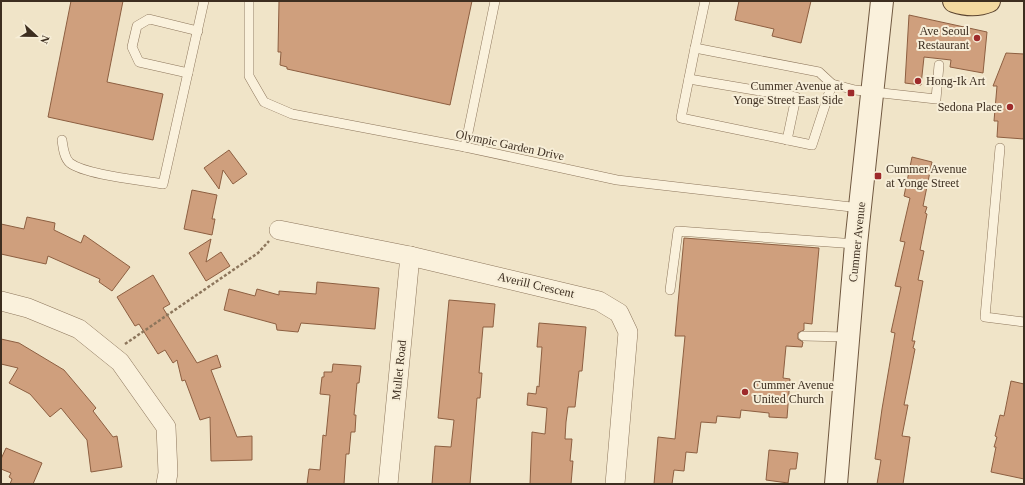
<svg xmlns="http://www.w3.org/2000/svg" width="1025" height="485" viewBox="0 0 1025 485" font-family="Georgia,serif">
	<rect width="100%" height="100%" fill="#f0e4c8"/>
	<!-- building -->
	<g fill="#cf9f7d" stroke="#8d5f41">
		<path d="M71,1H123L107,82L163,94L153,140L48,117Z"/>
		<path d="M279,1H472L450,105L287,69V67L280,65L281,52H278Z"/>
		<path d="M739,1H811L801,43L772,36L774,29L735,20Z"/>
		<path d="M909,15L987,32L983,73L950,67L951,60L924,57L921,85L905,83Z"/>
		<path d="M1006,53L1024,54V139L997,137L998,121H994L997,86H993Z"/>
		<path d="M229,150L247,174L233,184L223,170L219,189L204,168Z"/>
		<path d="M912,157L932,162L923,206L927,207L925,213L927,214L920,250L924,251L918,280L923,281L912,341H915L913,348L915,349L904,405H908L902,436L910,437L903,484H877L881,460L875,459L882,409L895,333L891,332L901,287L895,286L905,242L900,241L910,198L904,196Z"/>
		<path d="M192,190L217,195L212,219H215L212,235L184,229Z"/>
		<path d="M27,217L55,223L54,230L81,243L84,235L130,267L112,291L99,282L100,279L48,256L46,264L1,254V224L24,229Z"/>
		<path d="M684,238L819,248L812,324L804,323V330L798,333V339L803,342L802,347L786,346L783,378L790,379L787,418L769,417V413L741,410L740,418L717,416L716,423L701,422L697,453L686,452L684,471L674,470L672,484H654L658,437L675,439L685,336H675Z"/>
		<path d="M211,239L206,262L221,252L230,266L206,281L189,253Z"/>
		<path d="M153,275L170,304L163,308L197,363L217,355L221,367L211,370L237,437L252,436V460L211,461L210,417L200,420L185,380L182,381L177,360L173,363L165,350L158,354L139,324L135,326L117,297Z"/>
		<path d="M317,282L379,288L375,329L301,323L298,332L277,330L276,324L224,310L229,289L255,296L257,289L279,295V291L316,294Z"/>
		<path d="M449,300L495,304L493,327H483L479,373H482L480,398H477L470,484H432L435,446L451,447L454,420L438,418Z"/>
		<path d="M539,323L586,327L582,371H579L575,407H568L566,422L565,439H572L570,461H573L571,484H530L532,432L545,434L547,408L527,405L528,393L536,394L537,386L539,387L542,347H537Z"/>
		<path d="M1,339L19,343L64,370L96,408L93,411L113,437L117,436L122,467L91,472L87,440L61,408L50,417L30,394L9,383L18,368L1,364Z"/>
		<path d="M333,364L361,366L359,383H357L354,415H356L355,432H351L349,454H346L344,484H307L309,469L320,470L323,435L326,436L330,395L320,394L322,377H324V372H332Z"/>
		<path d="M1011,381L1024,384V479L991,472L996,447H994L997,437L995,436L1000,415L1004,416Z"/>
		<path d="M6,448L42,463L33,484H10L12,479L9,477L11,473L1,469V459Z"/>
		<path d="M769,450L798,453L796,469H790L788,483L766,480Z"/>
	</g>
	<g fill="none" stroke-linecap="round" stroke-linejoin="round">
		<defs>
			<g id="lane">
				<path d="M249,1V76L264,102L292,114L465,147L617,180L860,208"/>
				<path d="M705,1L695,48L819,72L832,84L855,90L936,99L939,65"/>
				<path d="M695,48L681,118L812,145L832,84"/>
				<path d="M188,73L139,62L132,47L137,26L149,19L198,31"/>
				<path d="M689,79L796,97L787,140"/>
				<path d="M62,140C63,147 64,158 70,163C86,175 141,180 163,184L204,1"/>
				<path d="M465,147L495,1"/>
				<path d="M1000,148L985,317L1024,322"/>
				<path d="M670,290L678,231L856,244"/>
				<path d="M803,336L848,337"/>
			</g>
			<g id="street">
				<path d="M279,230L410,256L599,301L619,313L628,332L615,484"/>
				<path d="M1,301L28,308L79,329L120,362L166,427L168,473L166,484"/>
				<path d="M388,484L410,256"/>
			</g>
			<path id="secondary" d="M836,484L856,244L882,1"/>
			<path id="primary" d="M954,1C966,5 977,6 989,1"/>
		</defs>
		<!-- lane casing -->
		<use href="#lane" stroke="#8d765c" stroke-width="10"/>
		<!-- street casing -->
		<use href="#street" stroke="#8d765c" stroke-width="20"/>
		<!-- secondary casing -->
		<use href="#secondary" stroke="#6f573f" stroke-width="24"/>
		<!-- primary casing -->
		<use href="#primary" stroke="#5b4430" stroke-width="24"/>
		<!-- path -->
		<path stroke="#8d765c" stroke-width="2.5" stroke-dasharray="3 2" stroke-linecap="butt" d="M125,344L258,253L269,241"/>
		<!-- lane -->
		<use href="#lane" stroke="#faf1dc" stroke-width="9"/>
		<!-- street -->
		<use href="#street" stroke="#faf1dc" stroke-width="19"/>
		<!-- secondary -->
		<use href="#secondary" stroke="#faf1dc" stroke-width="22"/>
		<!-- primary -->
		<use href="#primary" stroke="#f3d9a0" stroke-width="22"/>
	</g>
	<!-- markers -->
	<g fill="#9e2a2b" stroke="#f7eed8" stroke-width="1.5">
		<circle cx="977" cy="38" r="4"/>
		<circle cx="918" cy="81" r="4"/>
		<rect x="847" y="89" width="8" height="8" rx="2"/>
		<circle cx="1010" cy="107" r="4"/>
		<rect x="874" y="172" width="8" height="8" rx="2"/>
		<circle cx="745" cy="392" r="4"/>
	</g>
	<g text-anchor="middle" stroke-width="4" stroke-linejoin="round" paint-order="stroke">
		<!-- poi labels -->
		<g font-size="12" fill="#3d2e20" stroke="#f7eed8" text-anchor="end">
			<text x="969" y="35">Ave Seoul<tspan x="969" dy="14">Restaurant</tspan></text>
			<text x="926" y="85" text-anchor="start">Hong-Ik Art</text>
			<text x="843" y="90">Cummer Avenue at<tspan x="843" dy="14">Yonge Street East Side</tspan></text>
			<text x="1002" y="111">Sedona Place</text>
			<text x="886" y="173" text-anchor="start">Cummer Avenue<tspan x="886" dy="14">at Yonge Street</tspan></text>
			<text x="753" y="389" text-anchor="start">Cummer Avenue<tspan x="753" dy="14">United Church</tspan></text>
		</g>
		<!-- street labels -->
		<g font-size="12" fill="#3d2e20" stroke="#f7eed8">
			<text transform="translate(510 145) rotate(12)" y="4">Olympic Garden Drive</text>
			<text transform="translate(857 242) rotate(-84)" y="4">Cummer Avenue</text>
			<text transform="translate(536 285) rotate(13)" y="4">Averill Crescent</text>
			<text transform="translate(399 370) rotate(-84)" y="4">Mullet Road</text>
		</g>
	</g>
	<!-- border -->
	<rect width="1025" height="485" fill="none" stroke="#3d2e20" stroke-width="4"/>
	<!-- north arrow -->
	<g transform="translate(36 36) rotate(112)" stroke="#f7eed8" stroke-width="3" paint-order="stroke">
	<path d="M0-3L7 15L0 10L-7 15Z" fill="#3d2e20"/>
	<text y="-6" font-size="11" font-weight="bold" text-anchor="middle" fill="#3d2e20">N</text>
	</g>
</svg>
